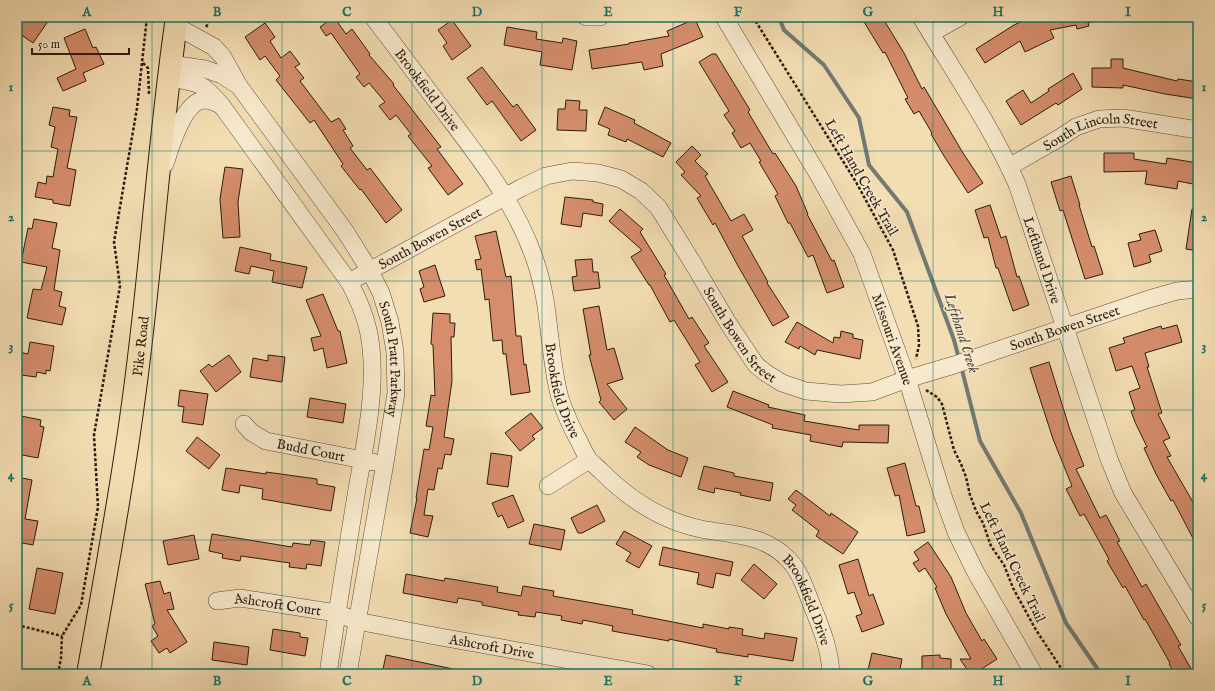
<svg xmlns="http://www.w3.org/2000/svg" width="1215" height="691" viewBox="0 0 1215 691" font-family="'IM FELL English',serif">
	<rect width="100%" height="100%" fill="#f3ddb2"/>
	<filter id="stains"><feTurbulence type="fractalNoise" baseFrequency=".005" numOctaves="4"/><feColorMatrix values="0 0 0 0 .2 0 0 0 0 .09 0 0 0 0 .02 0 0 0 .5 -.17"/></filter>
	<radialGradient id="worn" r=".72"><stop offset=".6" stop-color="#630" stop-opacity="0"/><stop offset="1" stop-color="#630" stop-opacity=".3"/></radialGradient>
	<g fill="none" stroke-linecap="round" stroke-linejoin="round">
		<!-- stream -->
		<g stroke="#727a74" stroke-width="4">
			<path d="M779,17L784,30L824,65L859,118L869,165L907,212L954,340L959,359"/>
			<path d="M961,366L980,441L1021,513L1066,623L1101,674"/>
		</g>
	</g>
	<!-- building -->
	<g fill="#d58d6b" stroke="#2c1b0f">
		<path d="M25,17H51L33,43L17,32V28Z"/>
		<path d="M334,17L346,34L352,29L370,54L369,55L394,84L393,85L441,147L437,149L463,184L448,195L428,168L432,166L408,136L411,134L396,115L390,120L379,106L385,102L369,83L364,87L356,77L360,74L331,33L326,36L320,27Z"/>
		<path d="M861,17H882L904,53L922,89L924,87L963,153L983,183L968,193L944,156L931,134L932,133L919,111L914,114L905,99L908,98L885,52L883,53Z"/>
		<path d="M1031,17H1091L1092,22L1088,23L1089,26L1077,29L1076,25L1050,30L1054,38L1025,52L1020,41L985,63L976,49L1014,25Z"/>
		<path d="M695,19L703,37L661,54L663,66L644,70L642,62L592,69L589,50L629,44V43L669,36L667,31Z"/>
		<path d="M452,20L471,46L452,60L443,46L447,43L438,30Z"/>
		<path d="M265,23L275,37L270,41L281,58L290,51L300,64L295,67L304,78L300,81L331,122L339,118L346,129L343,130L353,146L350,148L367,170L370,168L402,210L386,223L361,189L360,190L341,166L343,164L314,120L310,123L276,80L280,76L265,56L260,60L245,37Z"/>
		<path d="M507,27L537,32L536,39L562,43L563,38L577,41L572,70L540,65L542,52L504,45Z"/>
		<path d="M85,29L93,48L96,47L104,64L83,73L86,81L63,91L57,78L76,69L64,38Z"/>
		<path d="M712,54H716L750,110L748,112L773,154L775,153L796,186L808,214H807L832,261L834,260L844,287L827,293L813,255L808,257L790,223H788L775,196L778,194L759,162L761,161L750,143L741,148L732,133L735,131L724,115L729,111L699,62Z"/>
		<path d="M1111,59H1123V68L1177,81L1178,79L1198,82V99L1165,94L1123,85V88L1092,87V68H1111Z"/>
		<path d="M482,67L513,107L517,104L536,130L521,141L492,101L487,105L467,78Z"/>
		<path d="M1073,73L1082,89L1058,105L1056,103L1021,125L1006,101L1023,90L1031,103L1049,91L1048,89Z"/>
		<path d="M566,100L580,101L579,110H587L586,131L557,130L558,109H565Z"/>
		<path d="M53,107L70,110L69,116L77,117L67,168L76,170L70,206L53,203V200L35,197L38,182L46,184L47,176L53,177L58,149L51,147L55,127L49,125Z"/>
		<path d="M605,107L635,120L634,123L671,143L663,157L627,139L626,142L608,135L610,129L598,124Z"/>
		<path d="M692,146L701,155L695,161L708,174L705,176L731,221L744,214L753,230L742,236L768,282L767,283L789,317L773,326L738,266L715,223L713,225L697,198L701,196L681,175L685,172L676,162Z"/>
		<path d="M1104,153H1134V159L1166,164L1167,158L1198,163V185L1178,181L1177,189L1145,184L1147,171L1104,172Z"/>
		<path d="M225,167L243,169L238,202L240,237L223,238L220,199Z"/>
		<path d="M1071,176L1080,205H1079L1092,247L1094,246L1103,274L1085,279L1063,210L1060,211L1051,182Z"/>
		<path d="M565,197L593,200V202L603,204L602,216L583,213L581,227L561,224Z"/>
		<path d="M990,205L1001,238L1006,236L1017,277L1019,276L1029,305L1013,311L998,268H996L988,237L984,238L975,210Z"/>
		<path d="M620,209L643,229L640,232L666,274L664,275L689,319L692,317L709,343L704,346L728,382L712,392L695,365L700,362L674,320L670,322L650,285H649L631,257L642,250L609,221Z"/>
		<path d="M1192,209H1198V251L1186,249Z"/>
		<path d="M34,219L57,223L52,248L60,250L54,290L62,292L59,306L66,308L62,325L27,318L33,289L41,290L47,267L21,262L28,228L32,229Z"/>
		<path d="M1155,230L1162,251L1149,255L1151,262L1134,267L1128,243L1141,240L1139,234Z"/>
		<path d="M496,231L506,277L511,276L516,336H521L524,365L526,364L530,392L511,395L506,354H503L502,340L493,341L489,299L485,300L481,269L477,270L475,260L481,259L475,236Z"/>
		<path d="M240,247L271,254L270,260L307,267L302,288L272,282L274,271L251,266L249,274L235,271Z"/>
		<path d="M592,259L593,272H598L600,288L574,291L572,277L577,276L575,260Z"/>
		<path d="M435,265L445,296L424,302L420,289L424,287L419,271Z"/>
		<path d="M323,294L338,331H340L347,363L327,368L323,348L314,351L311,338L321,336L306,300Z"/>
		<path d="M599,306L607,350L614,348L623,379L607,384L627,409L614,420L599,402L601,400L589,355H591L583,309Z"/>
		<path d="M433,313L450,314V323H455L454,337H451L452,381L444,437L454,439L451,455L445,454L442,469L438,468L434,490L428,489L424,515L433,516L428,537L410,533L417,498H416L424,449L429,450L433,427L426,426L431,395L435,396L433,345L431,344Z"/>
		<path d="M797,322L833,343L834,337L840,338L841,331L853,334V338L863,340L860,359L817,350L815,355L800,346L799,349L785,342Z"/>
		<path d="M1177,325L1182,342L1145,353L1149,367H1147L1162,413L1158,414L1170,438L1163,441L1171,456L1167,457L1198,511V548L1173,500L1171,501L1156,474L1144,448L1147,447L1135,422L1131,411L1135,410L1129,392L1140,388L1132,366L1116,371L1109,348L1125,343L1123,338L1161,326L1162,329Z"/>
		<path d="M30,342L54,346L50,371L46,370V374L37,372L36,377L21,375L22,368L17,367L19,352L28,354Z"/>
		<path d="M229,355L241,372L216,392L200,371L209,364L212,367Z"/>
		<path d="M268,355L285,357L282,382L250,377L253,358L268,361Z"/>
		<path d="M1049,362L1070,430L1084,466L1076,469L1100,518L1106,515L1120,541L1117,542L1142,587L1146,584L1181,645L1178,646L1194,674H1175L1169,664L1170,663L1145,619L1144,620L1125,586L1123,588L1107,561L1109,559L1084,514L1080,516L1066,489L1072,486L1053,439L1030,368Z"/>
		<path d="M180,390L208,394L203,425L182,422L184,407L178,406Z"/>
		<path d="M733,391L769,405L768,407L805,415L804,421L859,430V425H889L888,443L843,442L842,447L810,441L811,435L772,428L773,425L727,407Z"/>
		<path d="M310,398L346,404L343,423L307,417Z"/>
		<path d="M531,413L543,428L532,436L535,439L520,451L505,433Z"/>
		<path d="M21,416L41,420L40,426L44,427L38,458L17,454V438Z"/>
		<path d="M635,427L668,450L688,458L681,477L649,465L637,457L641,452L625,442Z"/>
		<path d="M197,437L220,455L209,469L186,451Z"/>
		<path d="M491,453L512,456L508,487L487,484Z"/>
		<path d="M905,463L916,506H919L925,532L907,536L899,495L895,496L887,468Z"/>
		<path d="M704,466L734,473V476L773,483L770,501L740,495L741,493L715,488L714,493L698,489Z"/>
		<path d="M226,468L266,474V472L317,479V484L335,487L331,511L262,499L263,489L240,485L239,493L222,490Z"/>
		<path d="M17,477L32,480L25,519L38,521L33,545L17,542Z"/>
		<path d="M796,490L830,516L831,513L858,532L843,554L816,536L819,531L792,510L796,505L788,499Z"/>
		<path d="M513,495L524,521L508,528L502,515L498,517L492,503Z"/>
		<path d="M597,505L605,521L582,533H578L571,518Z"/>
		<path d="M534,524L565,530L561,550L529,544Z"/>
		<path d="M624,531L652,546L639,568L626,561L631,553L616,544Z"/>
		<path d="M212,534L292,547L293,543L310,545L311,540L325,542L321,566L307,564L306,569L289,567L290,563L241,556L240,561L222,558L223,554L209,551Z"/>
		<path d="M194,535L199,559L168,565L163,541Z"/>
		<path d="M928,542L951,577L966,613L982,641L984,639L997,659L974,674H970L960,659H971L946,614L935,588L937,587L925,568L919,572L913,563L919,560L914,552Z"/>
		<path d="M663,547L733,562L730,576L716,573L713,588L697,584L699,573L659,565Z"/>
		<path d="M858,559L869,596L873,594L884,624L862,632L856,616L862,614L854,592L848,594L839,565Z"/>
		<path d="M754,564L777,584L764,599L741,580Z"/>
		<path d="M37,568L63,573L55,614L29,609Z"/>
		<path d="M406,574L444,581L445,578L498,587L497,592L521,596L523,586L554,591L553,596L633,610L632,614L703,628V624L729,629V627L743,629L742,635L764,639L765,633L797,638L793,661L748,654V657L716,652L717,649L669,639V641L612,631L613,626L583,620L582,624L561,620L562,616L536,612L535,617L518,615L519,612L482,605V602L458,598L457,603L403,593Z"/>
		<path d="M160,581L164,594L170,592L174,609L167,610L187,642L170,653L167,648L159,653L151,641L158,636L152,626L155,624L145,584Z"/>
		<path d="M273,629L300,633V637L308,638L305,656L270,650Z"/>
		<path d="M214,642L249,647L247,665L212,660Z"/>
		<path d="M872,653L902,659L899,674H867Z"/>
		<path d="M386,655L453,669V674H382Z"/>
		<path d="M940,655V658L951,659V674H922V656Z"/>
	</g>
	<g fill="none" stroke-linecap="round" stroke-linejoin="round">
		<defs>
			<g id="minor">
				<path id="s1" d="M373,17C396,47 418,77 440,106C477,155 517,204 536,263C551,307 548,354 560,398C565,413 571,427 579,441C582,447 585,454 589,460C593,464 598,468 602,472C629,499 663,521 701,529C732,535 764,534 788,559C801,572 806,591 813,608C822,630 830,650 831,674"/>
				<path d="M586,17H600"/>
				<path id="s2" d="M724,17L819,176L862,254L907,379L942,493L956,532L975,571L1034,674"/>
				<path id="s3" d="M921,17C954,72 991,126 1017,184L1109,459L1123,493L1198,618"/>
				<path id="s4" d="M176,26L214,47L223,57L239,86L345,231L370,271L381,293L390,322L395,352L396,393L385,463L348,674"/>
				<path d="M931,33L960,17"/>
				<path d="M171,64L205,69L222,75L239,86"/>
				<path d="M169,78C199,83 202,82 222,106L349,282C360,302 369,325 371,348C376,393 365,444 357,489C347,550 337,612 328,674"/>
				<path d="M165,164C170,148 184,101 204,100C211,100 217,103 222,106"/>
				<path id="s5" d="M1009,167L1061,137L1076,127L1099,119L1123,118L1198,130"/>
				<path id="s6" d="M349,282L521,188L546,176L572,171L598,173L621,179L641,191L658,207L694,265L728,323L756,365L766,373L782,383L806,391L841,394L872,392L907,379L954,365L1149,299L1177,291L1198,289"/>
				<path id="s7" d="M244,424L251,432L266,441L373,462"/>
				<path d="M548,486L589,460"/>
				<path id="s8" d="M217,601L240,598L336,613L357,621L435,636L648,674"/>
			</g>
			<g id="major">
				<path id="s9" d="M88,674C104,584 121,495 133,404C151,276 158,146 177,17"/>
			</g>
		</defs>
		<!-- minor casing -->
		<use href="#minor" stroke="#5e4c38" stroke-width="18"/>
		<!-- major casing -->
		<use href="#major" stroke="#2c1b0f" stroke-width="24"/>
		<!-- path -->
		<g stroke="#2c1b0f" stroke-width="2.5" stroke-dasharray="3 2" stroke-linecap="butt">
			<path d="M753,17L856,182L893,250L918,326L919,345L916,359"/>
			<path d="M206,27L212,17"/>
			<path d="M143,63L148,68L149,94"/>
			<path d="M926,390L937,397L942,404L954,450L961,464L966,477L970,495L976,511L983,523L991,546L1004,565L1013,588L1036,630L1065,674"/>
			<path d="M17,625L62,636"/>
			<path d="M58,674L61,658L62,636L81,605L98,507L94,435L120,286L114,242L137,108L147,17"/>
		</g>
		<!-- minor -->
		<use href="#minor" stroke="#f7e9cd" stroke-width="17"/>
		<!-- major -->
		<use href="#major" stroke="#f3ddb2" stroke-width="22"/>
	</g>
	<!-- grid -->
	<path fill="none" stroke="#0f766e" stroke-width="1" stroke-opacity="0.55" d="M152,17V674M282,17V674M412,17V674M542,17V674M673,17V674M803,17V674M933,17V674M1063,17V674M17,151H1198M17,281H1198M17,410H1198M17,540H1198"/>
	<g text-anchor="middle" stroke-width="3" stroke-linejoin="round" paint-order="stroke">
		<!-- street labels -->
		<g font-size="14" fill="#2c1b0f" stroke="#f7e9cd">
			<text dy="5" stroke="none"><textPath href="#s1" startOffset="91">Brookfield Drive</textPath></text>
			<text dy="5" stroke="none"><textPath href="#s5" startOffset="101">South Lincoln Street</textPath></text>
			<text transform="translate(862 177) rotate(60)" y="5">Left Hand Creek Trail</text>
			<text dy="5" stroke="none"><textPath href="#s6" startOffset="92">South Bowen Street</textPath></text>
			<text dy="5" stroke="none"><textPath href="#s3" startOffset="273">Lefthand Drive</textPath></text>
			<text dy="5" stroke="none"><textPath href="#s6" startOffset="859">South Bowen Street</textPath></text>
			<text dy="5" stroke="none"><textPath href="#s6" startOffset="499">South Bowen Street</textPath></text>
			<text dy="5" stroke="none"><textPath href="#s2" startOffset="365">Missouri Avenue</textPath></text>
			<text dy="5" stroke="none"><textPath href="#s9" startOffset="332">Pike Road</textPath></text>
			<text dy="5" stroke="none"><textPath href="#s4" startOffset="409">South Pratt Parkway</textPath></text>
			<text dy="5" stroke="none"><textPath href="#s1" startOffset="427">Brookfield Drive</textPath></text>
			<text dy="5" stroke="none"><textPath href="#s7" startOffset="74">Budd Court</textPath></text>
			<text transform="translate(1013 562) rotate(64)" y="5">Left Hand Creek Trail</text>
			<text dy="5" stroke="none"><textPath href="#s1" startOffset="775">Brookfield Drive</textPath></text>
			<text dy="5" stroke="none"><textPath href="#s8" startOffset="61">Ashcroft Court</textPath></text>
			<text dy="5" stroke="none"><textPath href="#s8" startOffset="280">Ashcroft Drive</textPath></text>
		</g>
		<!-- water labels -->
		<g font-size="15" font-style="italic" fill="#4f4a41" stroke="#f7e9cd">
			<text transform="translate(962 333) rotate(72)" y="5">Lefthand Creek</text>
		</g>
	</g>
	<!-- margin -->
	<rect width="1215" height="691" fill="none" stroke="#f3ddb2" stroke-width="44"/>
	<!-- scale -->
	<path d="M32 48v6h97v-6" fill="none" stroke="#2c1b0f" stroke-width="2"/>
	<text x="38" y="48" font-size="12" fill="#2c1b0f" stroke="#f7e9cd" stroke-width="3" paint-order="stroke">50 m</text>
	<rect x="22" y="22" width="1171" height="647" fill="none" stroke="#0f766e" stroke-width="1.5"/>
	<g font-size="13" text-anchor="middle" font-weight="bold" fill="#0f766e">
		<text x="87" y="16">A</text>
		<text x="217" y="16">B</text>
		<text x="347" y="16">C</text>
		<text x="477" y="16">D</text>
		<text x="608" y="16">E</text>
		<text x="738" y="16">F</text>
		<text x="868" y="16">G</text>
		<text x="998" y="16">H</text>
		<text x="1128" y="16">I</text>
		<text x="11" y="91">1</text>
		<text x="1204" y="91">1</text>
		<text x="11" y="221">2</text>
		<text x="1204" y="221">2</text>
		<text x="11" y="350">3</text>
		<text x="1204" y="350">3</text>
		<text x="11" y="479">4</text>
		<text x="1204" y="479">4</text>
		<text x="11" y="609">5</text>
		<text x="1204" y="609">5</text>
		<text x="87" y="685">A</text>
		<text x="217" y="685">B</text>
		<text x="347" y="685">C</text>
		<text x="477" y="685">D</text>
		<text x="608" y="685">E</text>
		<text x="738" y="685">F</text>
		<text x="868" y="685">G</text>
		<text x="998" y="685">H</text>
		<text x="1128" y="685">I</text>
	</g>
	<rect width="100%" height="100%" filter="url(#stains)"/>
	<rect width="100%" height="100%" fill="url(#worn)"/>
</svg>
